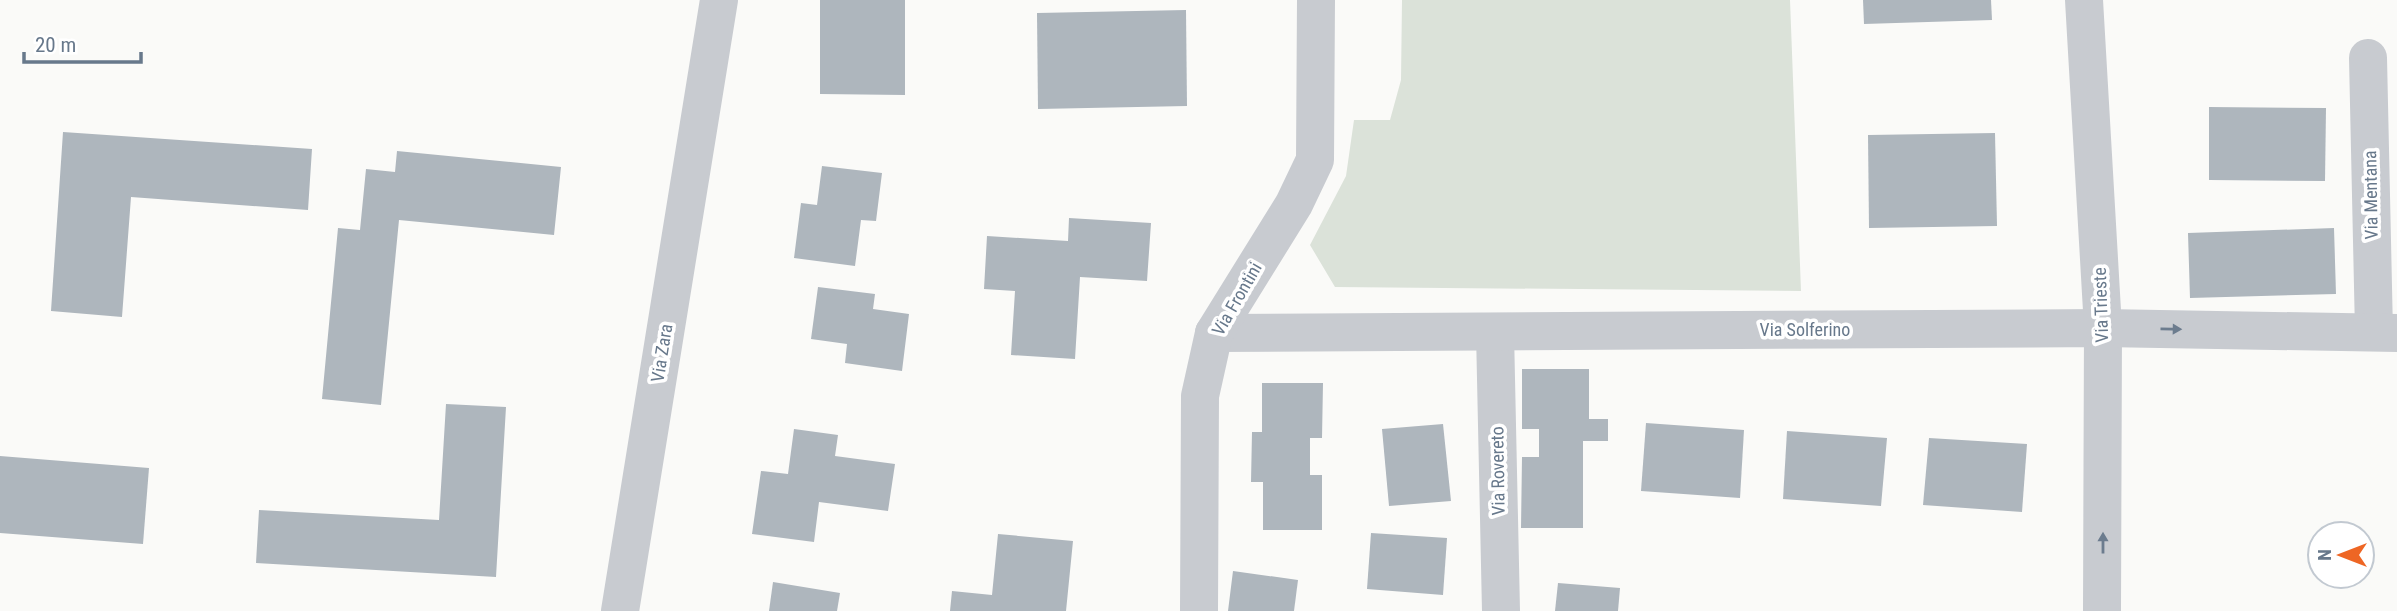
<svg xmlns="http://www.w3.org/2000/svg" width="2397" height="611" viewBox="0 0 2397 611" font-family="'Roboto Condensed',sans-serif">
	<rect width="100%" height="100%" fill="#fafaf8"/>
	<!-- green -->
	<path fill="#dbe2d9" d="M1402,0H1790L1801,291L1335,287L1310,245L1346,176L1354,120H1390L1401,80Z"/>
	<!-- building -->
	<g fill="#aeb6bd">
		<path d="M820,0H905V95L820,94Z"/>
		<path d="M1863,0H1991L1992,20L1864,24Z"/>
		<path d="M1186,10L1187,106L1038,109L1037,13Z"/>
		<path d="M2209,107L2326,108L2325,181L2209,180Z"/>
		<path d="M63,132L312,149L308,210L131,197L122,317L51,311Z"/>
		<path d="M1995,133L1997,226L1869,228L1868,135Z"/>
		<path d="M397,151L561,167L554,235L399,220L381,405L322,399L338,228L360,230L366,169L395,172Z"/>
		<path d="M822,166L882,173L876,221L861,220L855,266L794,258L801,203L817,205Z"/>
		<path d="M1069,218L1151,223L1147,281L1080,277L1075,359L1011,355L1015,291L984,289L987,236L1068,241Z"/>
		<path d="M2334,228L2336,294L2190,298L2188,233Z"/>
		<path d="M818,287L875,294L873,309L909,314L902,371L845,363L847,344L811,339Z"/>
		<path d="M1522,369H1589V419H1608V441H1583V528H1521L1522,457H1539V429H1522Z"/>
		<path d="M1262,383H1323L1322,438H1310V475H1322V530H1263V482H1251L1252,432H1262Z"/>
		<path d="M446,404L506,407L496,577L256,563L259,510L439,520Z"/>
		<path d="M1646,423L1744,430L1740,498L1641,491Z"/>
		<path d="M1443,424L1451,501L1389,506L1382,429Z"/>
		<path d="M794,429L838,435L835,456L895,464L888,511L819,502L814,542L752,534L761,471L788,474Z"/>
		<path d="M1787,431L1887,438L1881,506L1783,499Z"/>
		<path d="M1929,438L2027,444L2022,512L1923,505Z"/>
		<path d="M0,456L149,468L143,544L0,533Z"/>
		<path d="M1371,533L1447,538L1443,595L1367,589Z"/>
		<path d="M998,534L1073,541L1066,611H950L952,591L992,595Z"/>
		<path d="M1233,571L1298,580L1294,611H1228Z"/>
		<path d="M773,582L840,593L837,611H769Z"/>
		<path d="M1558,583L1620,588L1618,611H1555Z"/>
	</g>
	<g fill="none" stroke-linecap="round" stroke-linejoin="round">
		<!-- minor -->
		<g stroke="#c8cbd0" stroke-width="38">
			<path d="M2084,0L2103,328L2102,611"/>
			<path d="M2368,58L2374,332"/>
			<path d="M1495,332L1501,611"/>
			<path d="M1214,333L2103,328L2397,333"/>
			<path d="M620,611L719,0"/>
			<path d="M1199,611L1200,396L1214,333L1294,204L1315,160L1316,0"/>
		</g>
	</g>
	<!-- one-way arrows -->
	<defs><path id="oneway-solid" d="M-6-.8H1V-3.2L6.5 0L1 3.2V.8H-6Z" transform="scale(1.75)"/></defs>
	<g fill="#6c7c8e">
		<use href="#oneway-solid" transform="translate(2171 329) rotate(1)"/>
		<use href="#oneway-solid" transform="translate(2103 543) rotate(-90)"/>
	</g>
	<g text-anchor="middle" stroke-width="7" stroke-linejoin="round" paint-order="stroke">
		<!-- street labels -->
		<g font-size="18" fill="#67788b" stroke="#fff">
			<text transform="translate(2371 195) rotate(-91)" y="6">Via Mentana</text>
			<text transform="translate(1237 299) rotate(-60)" y="6">Via Frontini</text>
			<text transform="translate(2101 305) rotate(-92)" y="6">Via Trieste</text>
			<text x="1805" y="336">Via Solferino</text>
			<text transform="translate(662 353) rotate(-81)" y="6">Via Zara</text>
			<text transform="translate(1498 471) rotate(-91)" y="6">Via Rovereto</text>
		</g>
	</g>
	<!-- north arrow -->
	<g transform="translate(2341 555) rotate(270)"><circle r="33" fill="#ffffff" stroke="#c2c9d1" stroke-width="2"/>
	<path d="M0-5L12 26L0 18L-12 26Z" fill="#ee6624"/>
	<text y="-10" font-size="19" font-weight="bold" text-anchor="middle" fill="#67788b">N</text>
	</g>
	<!-- scale -->
	<path d="M24 52v10h117v-10" fill="none" stroke="#67788b" stroke-width="3.5"/>
	<text x="35" y="52" font-size="21" fill="#67788b" stroke="#ffffff" stroke-width="5" paint-order="stroke">20 m</text>
</svg>
